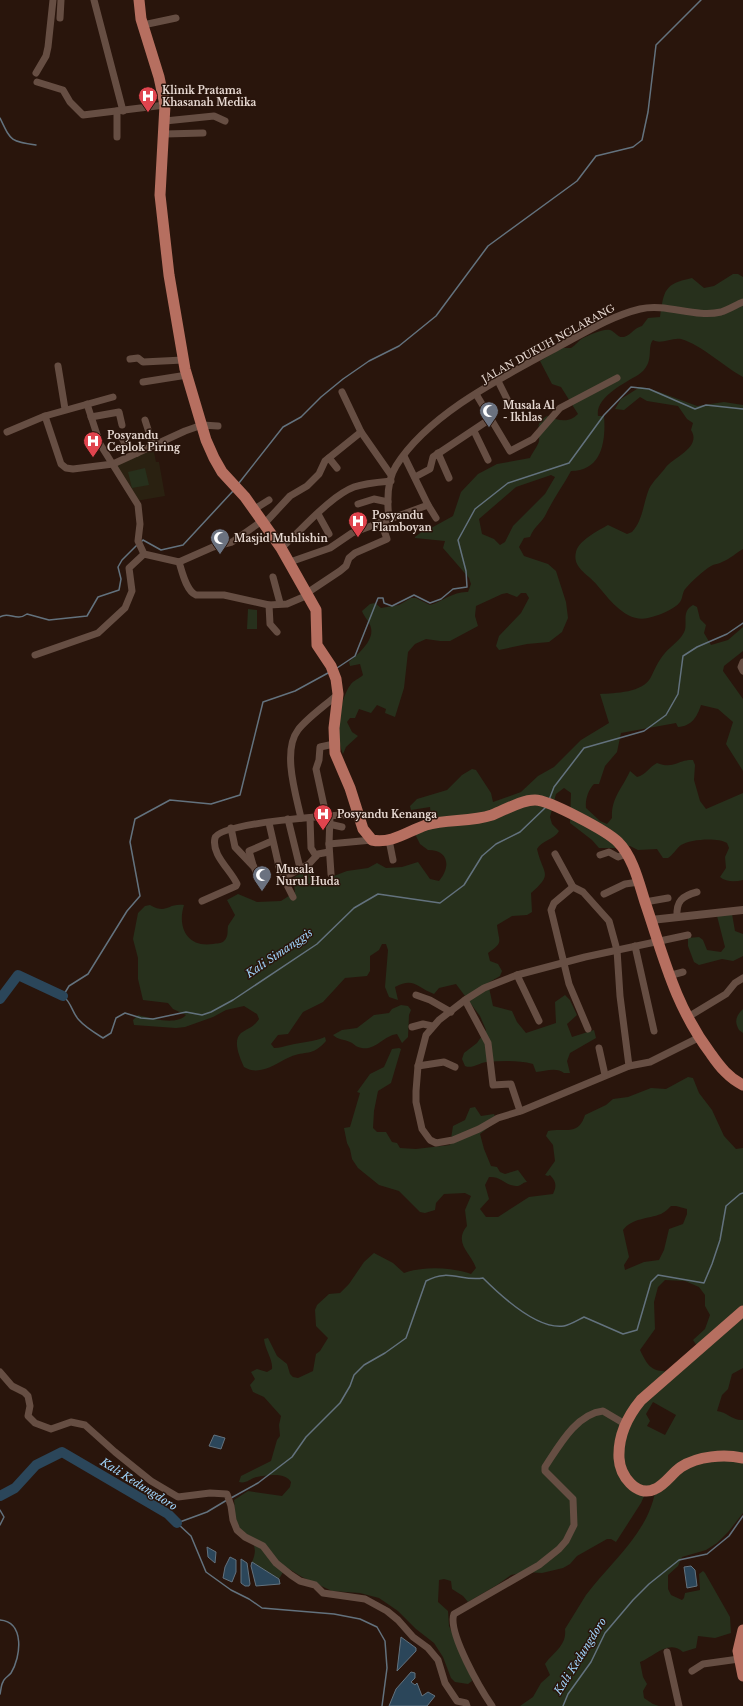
<svg xmlns="http://www.w3.org/2000/svg" width="743" height="1706" viewBox="0 0 743 1706" font-family="'Libre Baskerville',serif">
	<rect width="100%" height="100%" fill="#29150c"/>
	<!-- education -->
	<path fill="#2a2111" d="M149,444L150,452H154L156,462H159L165,496L136,501L113,462Z"/>
	<!-- green -->
	<g fill="#27301c" fill-rule="evenodd">
		<path d="M733,274H738L743,277V377C723,366 702,345 681,339C672,337 661,345 653,340C646,348 656,363 638,375C625,383 595,397 598,416H604C606,441 602,471 571,471C563,486 553,499 546,514C542,523 534,526 530,537L524,538L519,547L524,556L548,564L556,571L566,602L568,618L562,632L549,642L527,644L499,650L496,646L499,636L521,613L529,598L526,593H521L517,597L507,593L502,594L476,606L475,616L478,626L450,641H440L426,639L415,644L408,652L404,688L395,717L385,713L386,709L377,705L371,713L359,709L355,718H350L347,722L352,732L358,736L346,747L343,754C335,737 339,699 351,684C353,681 360,678 363,675L360,664L350,666L349,662C358,654 374,641 371,628C370,622 364,617 362,611L370,604L375,603L381,608L399,605L411,598H416L430,605C443,601 454,591 468,592L471,584L469,578L443,548L445,541L415,538V537L424,530L433,527L453,516L461,492L478,474L497,464L530,458C532,453 538,446 539,441C540,430 534,423 547,416C558,420 568,424 578,414L561,387L552,384L540,361L562,348H571C576,345 579,340 583,338C589,335 604,328 610,330C616,332 617,338 624,337C631,335 634,328 642,326L648,318L660,317C664,290 664,284 692,278L704,288L714,286ZM551,475L555,477L545,494L513,526L505,542L500,545L494,539L482,534L479,519L516,487Z"/>
		<path d="M640,387L651,389L697,406L724,402L743,405V549C736,553 730,559 722,562C719,564 714,564 711,566C703,571 692,581 686,588C682,592 683,598 680,602C674,610 657,616 648,618C626,623 609,599 597,585C588,574 572,568 576,552C578,541 599,530 608,525L627,534L632,532C643,520 643,504 649,489C653,481 661,474 666,467C674,457 702,447 691,430L693,423L687,419L678,406L647,401L640,397L624,410L615,409L621,399Z"/>
		<path d="M145,468L149,485L132,488L128,472Z"/>
		<path d="M693,605L697,607L700,619L706,625L704,633L711,645L728,640L743,627V651L724,666L723,671L743,699V771L726,744L733,722L718,709L701,705C697,717 692,726 678,727L676,723L621,733L617,752L605,766L599,784H594C588,790 585,800 586,808L600,821L607,824L612,818C611,798 622,789 630,771L637,777C646,775 649,767 657,763C674,770 678,759 693,760L695,765L694,780L700,801L706,809L743,793V880C735,882 726,882 720,877L726,868L725,857L729,848L727,843C718,837 690,839 681,845C676,849 673,855 668,858H663L657,849L638,850L630,846L615,848H599L592,840L570,823L571,793L564,788L556,794L550,817L552,824L559,831C554,840 542,840 537,849C543,875 554,873 531,893L532,912L527,915L512,916L497,925C499,943 504,942 488,953L490,961L498,964L502,971L500,976L488,983L493,1006L512,1011L517,1022L526,1033L556,1023L555,1002L565,995L570,1000L577,1015L567,1024L572,1037L594,1030L596,1038L570,1053L567,1061L570,1073H564C557,1067 545,1071 536,1072L533,1064C518,1060 502,1061 486,1062C479,1063 472,1069 465,1066L462,1059L464,1053L477,1043L486,1030L480,1016L456,984L439,988L434,994C416,987 414,977 395,987L398,1000L389,997L385,987L388,950L386,944H382L379,950L370,956V971L367,976L345,978L323,1002L303,1012L288,1034L278,1035L271,1044L274,1048C280,1048 284,1046 290,1045C302,1042 313,1042 325,1037L326,1041C312,1057 306,1050 290,1057C276,1063 260,1077 244,1067C240,1058 232,1041 241,1033C248,1028 254,1027 259,1019L257,1014L244,1006L226,1010L213,1017L185,1027L176,1028L134,1025L133,1020L138,1015C151,1018 176,1026 186,1015L173,1009L168,1003L143,1000L138,979V958L133,939L138,913L145,906L150,905C168,915 166,903 184,905C177,927 187,948 213,944C217,943 221,944 224,941C229,936 227,931 228,926C230,922 233,919 235,915L227,900L238,894L257,902L281,901L295,892L293,878L303,872H308L313,873L321,879H326L347,871L368,868L377,863L386,868L402,867L418,862L430,879L439,881C451,867 449,850 428,850L420,844L415,834L431,818L430,807L411,810L410,806L417,799L447,790L462,775L472,769L476,770L491,793L493,802L521,792L538,776L554,767L581,740L609,723L600,694C615,693 643,693 651,677C655,669 658,661 665,653C671,646 682,639 685,630C687,621 682,611 693,605Z"/>
		<path d="M248,609L257,610V629H247Z"/>
		<path d="M732,914L735,931L743,934V956L733,961L722,959L699,965L694,962L688,946V938L699,937L703,940L707,950L721,952L725,947L717,916Z"/>
		<path d="M401,1005L408,1006L411,1010L409,1015L408,1037L402,1043L397,1034C382,1036 375,1053 358,1047C355,1046 353,1043 350,1042C343,1039 338,1040 333,1035L342,1030L357,1028L374,1015L389,1013L392,1009Z"/>
		<path d="M743,1009V1033L739,1030C734,1021 736,1016 743,1009Z"/>
		<path d="M399,1048L401,1049L391,1083L378,1091L374,1111L373,1128L377,1132H386L392,1142L397,1143L400,1148L416,1149L450,1145L453,1126L465,1120L470,1108L475,1107L481,1116L494,1114L497,1121L480,1134L484,1149L491,1166L497,1167L500,1172L505,1174L518,1170L527,1182C523,1182 522,1185 518,1186C506,1187 502,1176 489,1177L485,1185L489,1199L480,1209L486,1217H498L529,1197L553,1194C557,1186 556,1181 550,1175L548,1176L545,1175L555,1161L553,1145L546,1136L548,1131C565,1127 578,1137 585,1115L606,1105L613,1099L628,1097L651,1088L666,1089L688,1077L693,1078L699,1093L712,1110L724,1136L736,1149L743,1148V1368L732,1374L728,1389L722,1395L717,1411C727,1412 733,1421 743,1420V1513L729,1531L717,1543L706,1550L682,1557L678,1566L668,1575V1589L671,1595L682,1600L684,1598L685,1593L700,1590L699,1574L703,1571L705,1573L730,1617L731,1633L715,1638L698,1636L696,1648L683,1652C668,1639 655,1656 640,1662L643,1677L647,1684L643,1691L644,1698L653,1704L659,1706H520L533,1697L541,1683L550,1675L545,1664C553,1652 567,1646 565,1629C572,1618 579,1606 586,1595C610,1563 648,1533 655,1492L645,1494L641,1503L616,1542L611,1539H607L577,1556L570,1564L563,1568L542,1573L525,1572L511,1575L497,1585L468,1602L463,1596L452,1589L451,1581L444,1579L439,1580L438,1602L448,1611L449,1626L469,1668L472,1681L468,1684L455,1682L451,1678L443,1657L434,1643L416,1629L398,1611L379,1598L360,1593L332,1591L302,1577L286,1567L279,1579L252,1562C262,1539 243,1540 237,1522C234,1516 235,1507 234,1500L248,1491L282,1496L290,1487L291,1482C286,1472 266,1475 257,1477C250,1478 247,1484 239,1482L241,1476L271,1461L277,1440L280,1436L279,1425L281,1416L264,1397L253,1392L250,1385L255,1379L251,1372L257,1369L267,1372L272,1369C273,1359 265,1350 264,1339L268,1338L277,1356L287,1364L290,1374L293,1377L298,1378L313,1371L316,1354L320,1351L328,1338L316,1326L315,1310L317,1305L329,1294L340,1293L349,1284L364,1262L374,1253L393,1263L404,1273C423,1266 452,1267 471,1274L476,1268C471,1253 453,1243 467,1226L465,1210L471,1196L465,1193L444,1194L436,1203L435,1210L425,1213L420,1212L399,1191L379,1185L358,1168L352,1159L350,1149L347,1143L344,1128L350,1127L360,1093L357,1092L370,1074L384,1067L392,1049ZM671,1206H676L687,1209V1214L683,1224L669,1229L664,1250L659,1260L644,1262L625,1270L624,1265L629,1257L623,1230C632,1218 648,1219 661,1214C665,1212 668,1209 671,1206ZM665,1280L685,1281L699,1287L705,1295V1306L710,1315L705,1329L693,1340L701,1352L676,1372C653,1371 650,1371 640,1350L655,1329L654,1302L658,1287ZM653,1402L676,1415L665,1435L647,1426L650,1421L646,1414Z"/>
	</g>
	<!-- water -->
	<g fill="#2b465a" stroke="#63727e">
		<path d="M214,1435L225,1438L221,1449L209,1446Z"/>
		<path d="M207,1547L216,1552L215,1563L208,1557Z"/>
		<path d="M230,1557L236,1560V1572L232,1582L223,1578L225,1567Z"/>
		<path d="M241,1559L247,1563L250,1584L249,1586H245L241,1583Z"/>
		<path d="M252,1562L279,1579L280,1584L256,1586L251,1566Z"/>
		<path d="M691,1566L695,1570L697,1586L687,1588L684,1567Z"/>
		<path d="M401,1637L416,1648V1651L397,1671Z"/>
		<path d="M411,1672L415,1673V1678L411,1682L415,1685L417,1683L422,1696L428,1692L435,1696L427,1706H389L396,1689Z"/>
	</g>
	<g fill="none" stroke-linecap="round" stroke-linejoin="round">
		<!-- stream -->
		<g stroke="#63727e" stroke-width="1.5">
			<path d="M0,118C11,141 10,141 36,145"/>
			<path d="M239,483L283,427L301,417L321,397L343,379L369,361L399,346L436,316L488,246L577,181L596,156L633,147L642,140L648,112L656,45L701,0"/>
			<path d="M141,542L143,540L161,550L183,545L233,491"/>
			<path d="M0,617C9,611 16,622 27,614L49,620L87,616L98,597L119,590L121,579L118,567L122,560L137,545"/>
			<path d="M337,668L355,656L378,598H383L384,603L392,606L414,595L430,603L441,599L453,589L467,587L466,571L458,540L475,509L508,483L569,463L604,415L631,387L649,389L695,409L706,405L743,409"/>
			<path d="M328,673L295,691L263,702L240,795L211,804L170,800L135,819L130,842L140,896L127,911L88,974L69,986L63,996C72,1003 72,1013 79,1020C85,1027 95,1033 103,1038L111,1033L116,1018L125,1013L141,1018L153,1019L186,1012L202,1015L211,1012L233,1000L317,944L354,908L378,894L440,903L464,885L482,856L496,844L520,832L546,807"/>
			<path d="M549,800L554,787L584,748L644,731L666,715L678,694L683,656L697,647L727,634L743,623"/>
			<path d="M231,1498L258,1483L292,1457L306,1437L340,1403L350,1386L354,1375L364,1365L385,1353L406,1338L426,1281C449,1268 462,1282 483,1278C500,1295 537,1330 564,1326C570,1325 578,1320 584,1317L623,1334L637,1330L651,1282L658,1275L704,1283L712,1264L720,1240L726,1206L740,1194L743,1193"/>
			<path d="M227,1500L207,1512L177,1523L191,1536L206,1572L231,1590L249,1599L262,1608L334,1614L360,1619L377,1627L385,1641L387,1668L382,1706"/>
			<path d="M0,1510L4,1517L0,1525"/>
			<path d="M0,1620C25,1622 21,1657 11,1673C9,1676 4,1678 3,1682C1,1685 1,1690 0,1694"/>
			<path d="M563,1706L568,1694L591,1662L605,1633L633,1600L649,1584L679,1560L707,1554L729,1536L743,1516"/>
		</g>
		<!-- river -->
		<g stroke="#2b465a" stroke-width="10">
			<path d="M0,999L18,975L63,996"/>
			<path d="M0,1496L15,1488L36,1465L62,1452L168,1514L177,1523"/>
		</g>
		<!-- minor -->
		<g stroke="#664e43" stroke-width="7">
			<path d="M94,0L123,111"/>
			<path d="M60,18L61,0"/>
			<path d="M143,25L176,18"/>
			<path d="M36,73L46,56L48,47L53,0"/>
			<path d="M37,82L63,90L70,102L83,115L165,105"/>
			<path d="M117,111V137"/>
			<path d="M165,121L214,116L225,121"/>
			<path d="M165,134L203,133"/>
			<path d="M130,359L138,358L143,362L183,360"/>
			<path d="M58,366L65,409"/>
			<path d="M498,381L508,401"/>
			<path d="M143,382L187,375"/>
			<path d="M342,392L361,432L391,475"/>
			<path d="M476,394L510,451L533,439L560,408L617,378"/>
			<path d="M87,404L100,444L138,505L140,524L138,541L144,554L179,562L213,547L232,542L262,521"/>
			<path d="M45,416L61,464L66,468L73,469L113,464L185,431L202,425L218,426"/>
			<path d="M91,417L119,412L122,425"/>
			<path d="M145,420L153,445"/>
			<path d="M474,431L488,460"/>
			<path d="M7,432L45,416L113,397"/>
			<path d="M122,438L126,446L135,449L137,453"/>
			<path d="M438,453L449,478"/>
			<path d="M329,458L337,468"/>
			<path d="M415,477L430,469L433,457L490,419"/>
			<path d="M358,504L374,499L388,502"/>
			<path d="M428,505L436,518"/>
			<path d="M253,510L269,500"/>
			<path d="M318,514L329,534"/>
			<path d="M389,519C387,502 387,480 396,466C429,413 505,376 558,347C584,333 611,316 640,309C667,303 694,318 721,312C728,310 736,305 743,302"/>
			<path d="M264,524L290,496L307,486L319,474L325,461L361,432"/>
			<path d="M281,548C301,531 330,496 354,487C365,483 379,482 391,481"/>
			<path d="M179,562C182,571 186,591 196,595H224L269,605L287,604L308,595"/>
			<path d="M290,562L330,548L352,533L428,505L404,456"/>
			<path d="M273,577L280,603"/>
			<path d="M307,593L340,571L346,566L349,558L355,553L387,539L381,522"/>
			<path d="M269,605L270,624L277,632"/>
			<path d="M35,655L98,633L125,608L132,591L129,568L144,554"/>
			<path d="M743,662L741,667L743,671"/>
			<path d="M326,815L316,769L319,760L320,747L334,744"/>
			<path d="M330,816L329,844L331,874"/>
			<path d="M301,818C296,795 282,751 298,730C307,718 326,705 338,694"/>
			<path d="M310,818L311,848L316,856"/>
			<path d="M288,819L300,868"/>
			<path d="M269,823L280,871L293,897"/>
			<path d="M329,824L342,827"/>
			<path d="M231,828L235,847L254,867L262,886"/>
			<path d="M389,840L393,860"/>
			<path d="M329,844L372,840"/>
			<path d="M555,854L573,887L583,892L609,921L617,950L620,996L629,1066"/>
			<path d="M600,855L609,852L618,857L626,854"/>
			<path d="M253,865L249,851L272,841"/>
			<path d="M283,878L309,864L318,854L329,852"/>
			<path d="M573,887L554,903L551,910L569,984L588,1029"/>
			<path d="M604,894L625,884L639,882"/>
			<path d="M202,901L236,886L237,884C231,870 211,855 215,838C219,822 339,815 358,814"/>
			<path d="M645,902L668,898"/>
			<path d="M677,917C676,901 682,896 697,892"/>
			<path d="M688,935L585,957L517,975L484,988L465,1000L439,1020L426,1035L418,1066L416,1091V1102L422,1129L430,1140L436,1143L453,1140L479,1129L498,1118L521,1111L629,1066L650,1062L700,1037"/>
			<path d="M635,946L654,1031"/>
			<path d="M517,975L539,1021"/>
			<path d="M668,976L683,972"/>
			<path d="M416,995L430,1000L451,1012"/>
			<path d="M465,1000L488,1043L493,1085L511,1084L520,1111"/>
			<path d="M688,1017L726,994L735,983L743,978"/>
			<path d="M412,1027L423,1024L432,1026"/>
			<path d="M599,1048L605,1075"/>
			<path d="M418,1066L444,1062L455,1067"/>
			<path d="M0,1372L12,1386L24,1392L28,1396L30,1406L28,1416L35,1423L51,1429L71,1422L85,1425L115,1452L151,1481L178,1497L210,1493L227,1494L231,1506L233,1520L237,1530L245,1537L263,1546L276,1563L291,1575L300,1581L315,1585L323,1593L365,1599L387,1611L398,1620L413,1637L428,1648L438,1660L445,1683L457,1701L466,1703L467,1706"/>
			<path d="M667,1652L679,1706"/>
			<path d="M692,1671L703,1664L739,1659"/>
			<path d="M492,1706C481,1690 447,1632 454,1614L539,1565L559,1549L566,1541L574,1525L573,1499L545,1471V1467C559,1446 576,1414 603,1411L625,1424"/>
		</g>
		<!-- tertiary -->
		<path stroke="#664e43" stroke-width="8" d="M651,920L743,910"/>
		<!-- primary -->
		<g stroke="#b66f60" stroke-width="11">
			<path d="M139,0L141,19L159,77L165,105L160,195L169,275L185,369L206,440L214,458L222,472L245,497L281,548L316,610L317,645L331,666L336,679L338,694L334,728L335,753L350,788L363,829L372,840C392,844 408,831 426,825C447,819 471,822 492,815C505,810 521,800 535,800C549,800 607,831 618,842C633,857 639,883 645,902C664,958 675,1006 711,1054C720,1067 729,1078 743,1085"/>
			<path d="M743,1311L641,1400C627,1417 618,1436 619,1458C620,1475 636,1498 655,1489C665,1485 672,1473 681,1467C698,1456 724,1454 743,1458"/>
			<path d="M743,1630L738,1651L743,1676"/>
		</g>
	</g>
	<!-- icons -->
	<defs>
		<symbol id="hospital-pin" viewBox="-11 -11 22 30"><path d="M0 17L-7.5 6A9.5 9.5 0 1 1 7.5 6Z" fill="#e0444e" stroke="#29150c"/><path d="M-5-5h3v3.5h4V-5h3V5h-3V1.5h-4V5h-3Z" fill="#fff"/></symbol>
		<symbol id="mosque-pin" viewBox="-11 -11 22 30"><path d="M0 17L-7.5 6A9.5 9.5 0 1 1 7.5 6Z" fill="#6b7280" stroke="#29150c"/><path d="M3.5-4.9A6 6 0 1 0 3.5 4.9A5 5 0 1 1 3.5-4.9Z" fill="#fff"/></symbol>
	</defs>
	<g fill-rule="evenodd">
		<use href="#hospital-pin" x="137" y="85" width="22" height="30"/>
		<use href="#mosque-pin" x="478" y="400" width="22" height="30"/>
		<use href="#hospital-pin" x="82" y="430" width="22" height="30"/>
		<use href="#hospital-pin" x="347" y="510" width="22" height="30"/>
		<use href="#mosque-pin" x="209" y="527" width="22" height="30"/>
		<use href="#hospital-pin" x="312" y="803" width="22" height="30"/>
		<use href="#mosque-pin" x="251" y="864" width="22" height="30"/>
	</g>
	<g text-anchor="middle" stroke-width="3" stroke-linejoin="round" paint-order="stroke">
		<!-- poi labels -->
		<g font-size="10" font-weight="bold" fill="#e7d9d2" stroke="#29150c" text-anchor="start">
			<text x="162" y="94">Klinik Pratama<tspan x="162" dy="12">Khasanah Medika</tspan></text>
			<text x="503" y="409">Musala Al<tspan x="503" dy="12">- Ikhlas</tspan></text>
			<text x="107" y="439">Posyandu<tspan x="107" dy="12">Ceplok Piring</tspan></text>
			<text x="372" y="519">Posyandu<tspan x="372" dy="12">Flamboyan</tspan></text>
			<text x="234" y="542">Masjid Muhlishin</text>
			<text x="337" y="818">Posyandu Kenanga</text>
			<text x="276" y="873">Musala<tspan x="276" dy="12">Nurul Huda</tspan></text>
		</g>
		<!-- street labels -->
		<g font-size="10" fill="#e7d9d2" stroke="#29150c">
			<text transform="translate(548 343) rotate(-29)" y="4">JALAN DUKUH NGLARANG</text>
		</g>
		<!-- water labels -->
		<g font-size="11" font-style="italic" fill="#9fd3fa" stroke="#29150c">
			<text transform="translate(279 953) rotate(-34)" y="4">Kali Simanggis</text>
			<text transform="translate(139 1484) rotate(32)" y="4">Kali Kedungdoro</text>
			<text transform="translate(580 1656) rotate(-58)" y="4">Kali Kedungdoro</text>
		</g>
	</g>
</svg>
